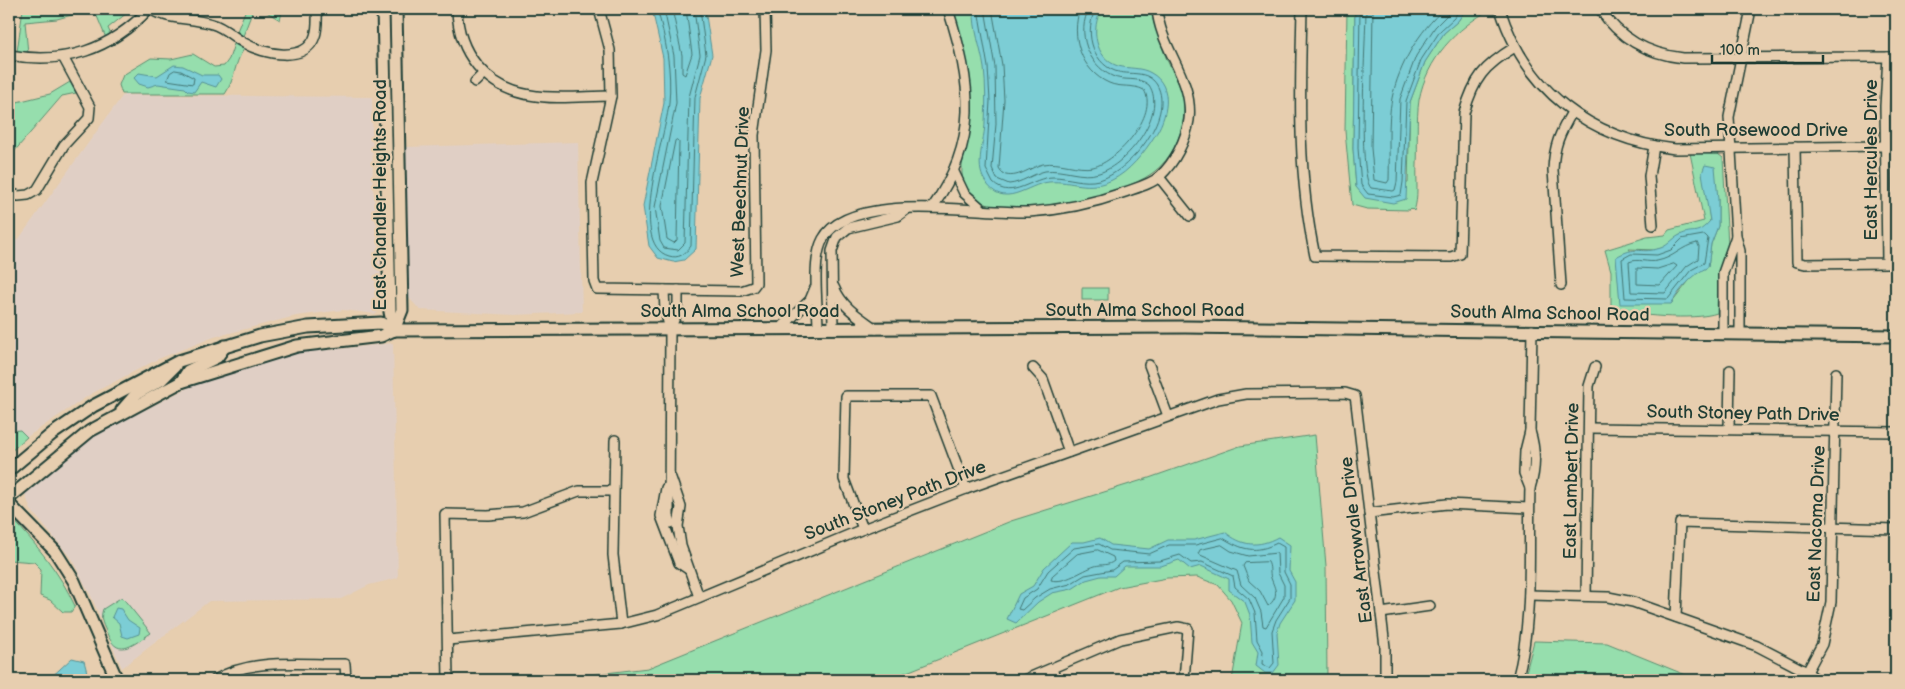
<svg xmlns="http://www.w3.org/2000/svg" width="1905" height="689" viewBox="0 0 1905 689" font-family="'Balsamiq Sans',sans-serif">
	<rect width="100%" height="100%" fill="#e7ceaf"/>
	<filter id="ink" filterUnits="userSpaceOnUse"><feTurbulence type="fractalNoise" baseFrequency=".02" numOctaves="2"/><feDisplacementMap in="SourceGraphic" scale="10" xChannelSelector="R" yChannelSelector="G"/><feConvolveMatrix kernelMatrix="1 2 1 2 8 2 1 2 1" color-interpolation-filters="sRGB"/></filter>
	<g filter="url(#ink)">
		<!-- built -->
		<g fill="#e0cfc5">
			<path d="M123,95L372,97L373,190L380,216L381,308L376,314L343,310L296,316L214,337L158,359L91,394L27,437L20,430L9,432V241L18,240Z"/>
			<path d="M578,142L582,312L514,315L420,310L409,298L406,147Z"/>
			<path d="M393,343L398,578L369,585L341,599L209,601L122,668L92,598L71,558L31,510L25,494L96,435L195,384L304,351L329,350Z"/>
		</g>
		<!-- green -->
		<g fill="#96dead" stroke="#5a8e70" fill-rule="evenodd">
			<path d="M23,9H94L57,19L25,22L28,53L17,52Z"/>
			<path d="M94,9H132L108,28L111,35L106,38Z"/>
			<path d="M246,9H283L280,20L265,11L253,10L243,36L237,31Z"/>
			<path d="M953,9H1152L1153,20C1158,34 1162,49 1168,62C1174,76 1184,90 1184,105C1185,131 1173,159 1151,174C1120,196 1031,213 993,206C982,204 972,197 966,187C956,168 967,151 970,132C976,90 965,48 953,9Z"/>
			<path d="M1347,9H1355L1353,148L1356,187L1408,183L1410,102L1425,62L1444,33L1458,21L1466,9H1491C1456,29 1427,58 1419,100C1416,120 1418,144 1417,165C1416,179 1419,198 1414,211L1411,208L1409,210L1367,209L1352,205L1345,131Z"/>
			<path d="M234,44L244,49C234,63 235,80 225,94H122L119,85L123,75L151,58L171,59L193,54L214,67L224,66L229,59Z"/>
			<path d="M70,82L76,93L62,96L12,154L9,152V121L17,102L50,94Z"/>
			<path d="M1690,153L1718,154L1723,158L1728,245L1718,273L1717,313C1695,321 1632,316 1611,308V271L1605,250L1647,237L1665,235L1669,230L1704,221ZM1718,199V226L1711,244L1708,267L1695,273L1671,304L1629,249L1655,250L1668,246L1680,235L1702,231L1710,221L1708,204Z"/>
			<rect x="1082" y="288" width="26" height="12"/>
			<path d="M20,430L27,437L9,453V431Z"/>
			<path d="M1315,435L1326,566L1327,680H1232L1242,623L1231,600L1218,585L1197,577L1167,578L1119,587L887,680H546L648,668L1011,521L1149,478L1240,446Z"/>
			<path d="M12,518C37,546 59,571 75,606L71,612H63L50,600L40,596L41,569L34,562L9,560V519Z"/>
			<path d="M122,597L151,633C131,646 117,660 106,631C102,623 100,618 103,609Z"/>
			<path d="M1534,641L1607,643L1698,680H1524Z"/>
		</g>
		<!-- water -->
		<g fill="#7ccdd5" stroke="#579395">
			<path d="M652,9H705L712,55L700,98L696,249L684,260L673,262L658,258L649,246L643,206L664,103L663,58Z"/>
			<path d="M974,9H1102C1090,27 1095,59 1118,66C1129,69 1141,67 1151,73C1175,86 1167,119 1154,137C1144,153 1129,172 1112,180C1087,192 1073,180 1049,182C1027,184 1004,211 985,181C974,165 985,140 985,122C986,104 986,86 984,68C981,48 973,29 974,9Z"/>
			<path d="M1355,9H1466L1458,21L1444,33L1425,62L1410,102L1406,199L1393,203L1365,198L1356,187L1353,149Z"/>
			<path d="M174,65L183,66L202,75H218L221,79L216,87L201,82L194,92L188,91L185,88L158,84L148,87L139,84L134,78L139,73L157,76Z"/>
			<path d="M1705,165L1715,167L1718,199V226L1711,244L1708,267C1692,275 1680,289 1671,304H1620L1616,257C1637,245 1639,254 1657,249C1668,247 1671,239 1680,235C1694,228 1696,237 1710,221L1702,173Z"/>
			<path d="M1225,532C1242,546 1258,548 1278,537L1290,545L1289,571L1295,582V600L1280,623L1277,633L1279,665L1273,673H1265L1256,666L1258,652L1252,642L1250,615L1245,602L1229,590V579L1201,566L1190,569L1179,560L1161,566H1125L1114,576H1101L1086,580L1072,589L1052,593L1038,602L1016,623L1007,619L1019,594L1033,586L1044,568L1072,542H1084L1100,538L1111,545L1149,549L1168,540H1194Z"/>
			<path d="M116,608L121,609L128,620L140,628L139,634L128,638L122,636L119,623L112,617Z"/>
			<path d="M72,658L84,661L89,680H48Z"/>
		</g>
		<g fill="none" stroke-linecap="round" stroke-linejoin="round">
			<!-- shore -->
			<g stroke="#447774" stroke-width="1">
				<path d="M657,9C666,39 672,71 669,103C667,133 626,244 669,256C679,259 685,254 691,246L695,97L706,55L700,9"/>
				<path d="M664,9L674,56L676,103L655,207L660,241L664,248L678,250L685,243L689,97L700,55L694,9"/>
				<path d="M672,9L682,55V73L685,75L692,54L686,9"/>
				<path d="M978,9L988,67L990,101L986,169L993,183C1012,201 1032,177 1053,177C1069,177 1083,184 1099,180C1129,172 1175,117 1157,85C1147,69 1130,76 1115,71C1091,62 1084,29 1096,9"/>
				<path d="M985,9L995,67L996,124L992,168L997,179L1009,184C1022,183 1032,174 1045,171C1063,168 1081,179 1099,173C1126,165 1168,114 1149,85C1138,76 1124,82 1112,76C1088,65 1076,32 1089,9"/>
				<path d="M992,9L1002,65L1004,100L999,168L1003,174C1017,180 1030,167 1043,164C1060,161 1077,170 1093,167C1117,162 1159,114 1144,90C1133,84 1120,88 1109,83C1081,71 1070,36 1080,9"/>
				<path d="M1360,9L1358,148L1361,185L1368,194L1393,197L1401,195L1403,182L1406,101L1421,60L1440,31L1454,18L1460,9"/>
				<path d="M1366,9C1366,37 1357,173 1371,188L1393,191L1395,190L1397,182L1400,99L1416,56L1435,27L1453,9"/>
				<path d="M1373,9L1371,148L1374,180L1387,183L1389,180C1390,155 1387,123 1392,98C1399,65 1419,31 1444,9"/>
				<path d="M175,70L181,71L194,78L193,84L167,80L170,73Z"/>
				<path d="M677,140L679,142L677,240L674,243L667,239L662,206L675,141Z"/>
				<path d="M1705,235L1708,238L1704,263L1691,270L1668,299L1625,298L1622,259L1631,254L1657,255L1671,250L1682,239Z"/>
				<path d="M1697,243L1699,246L1698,259L1687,266L1665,293L1631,292L1629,262C1638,258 1648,263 1657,261C1674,258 1681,246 1697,243Z"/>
				<path d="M1674,264L1677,266L1660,285L1637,284V268L1657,269Z"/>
				<path d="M1223,538C1243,550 1255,554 1277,543L1284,547V572L1290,584V598L1276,620L1272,631L1274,663L1270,668L1262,664L1263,651L1257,640L1255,613L1249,599L1235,587L1233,576L1202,562L1191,563L1180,555L1160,561L1123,562L1112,570L1085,575L1070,584L1050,589L1035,598L1022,610L1018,609L1023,598L1037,589L1048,571L1074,548L1099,544L1110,550L1149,554L1169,545H1195Z"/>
				<path d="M1222,545L1231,551L1248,556L1277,553L1278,573L1284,585V597L1266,627L1263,626L1261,612L1255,598L1241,585L1237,571L1198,554L1200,550Z"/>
				<path d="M1098,550L1113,557L1114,561C1108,566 1102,564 1095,566C1082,570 1065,584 1051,580L1053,575L1077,554Z"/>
				<path d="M1268,562C1271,567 1269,572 1271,578C1275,589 1280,596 1268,606L1260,591L1249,581L1243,566L1245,563Z"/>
			</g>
			<defs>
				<g id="street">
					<path d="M149,9C171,21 189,17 212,24C224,27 233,37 244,43C263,54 306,64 315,36C318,27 317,17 317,9"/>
					<path d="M457,9C458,53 486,88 530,95C555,100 585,96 611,96"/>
					<path d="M599,9L610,50L611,96L592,183L594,281L597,289L741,291L753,287L756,283L754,135L766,50L765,9"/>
					<path d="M1302,9C1300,92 1297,173 1315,256L1451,257L1460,254L1464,113C1474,78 1484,66 1515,47"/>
					<path d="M1500,9C1526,91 1590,139 1675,149L1885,146"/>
					<path d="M1600,9C1619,38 1648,54 1683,58L1896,57"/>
					<path d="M9,55C65,65 110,50 149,9"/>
					<path d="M475,82L483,74"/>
					<path d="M1795,147L1797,262L1805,264L1887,263L1885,106L1888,57"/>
					<path d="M954,172L964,193L982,209"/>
					<path d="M1159,177L1190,216"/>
					<path d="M9,192L18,196L28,195L37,190L64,145L89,118L90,107L63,57"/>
					<path d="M932,208C980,140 972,85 948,9"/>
					<path d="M1653,225L1649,176L1654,146"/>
					<path d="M1561,285L1553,170C1554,145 1560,133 1572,112"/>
					<path d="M834,287C842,307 859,317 876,329"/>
					<path d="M664,290L665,311L670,329L669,516L671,523"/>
					<path d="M670,329L678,311V290"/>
					<path d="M780,329L810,300L815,288"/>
					<path d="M818,329C818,304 811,261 823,239C850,190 980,214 1029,212C1063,210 1094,203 1125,192C1136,188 1152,184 1160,176C1175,162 1186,140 1189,120C1194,78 1160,49 1157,9"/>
					<path d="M833,329L832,251L837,237L848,228L898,216L906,210"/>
					<path d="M1723,333V273L1736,236"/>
					<path d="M1740,333V251L1736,236L1729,117L1751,9"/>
					<path d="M1149,365L1168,416"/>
					<path d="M1033,368L1043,379L1069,452"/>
					<path d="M1589,428L1896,432"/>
					<path d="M1729,429L1730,370"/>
					<path d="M615,440L613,555L621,624"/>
					<path d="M671,478L681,507L678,526L681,546L699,597"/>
					<path d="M666,488L661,516L679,563L688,569"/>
					<path d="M1530,488L1524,473L1525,451L1530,431L1532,330"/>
					<path d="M1369,513L1447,504L1529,508"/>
					<path d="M863,529L844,479L846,396H931L966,489"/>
					<path d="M1529,595L1608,597L1633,602L1757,646L1807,672L1817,680"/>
					<path d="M1586,596L1589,386L1595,367"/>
					<path d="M1381,613L1430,606"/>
					<path d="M1676,617L1680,523L1896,529"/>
					<path d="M448,640L621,624L657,615L863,529L966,489L1218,399L1246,394L1345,393L1355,396L1356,403L1385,647V680"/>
					<path d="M1052,669L1056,680"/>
					<path d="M1807,672L1822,644L1831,602L1836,373"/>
					<path d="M215,680C252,657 303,665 345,664L346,680"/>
					<path d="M448,680L445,514L488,515L523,512L579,491H613"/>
					<path d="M1024,680L1120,639L1178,627L1188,629L1184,680"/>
					<path d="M1517,680C1534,618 1528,552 1530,488C1536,469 1536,450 1530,431"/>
				</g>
				<g id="secondary">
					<path d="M383,9L390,312L394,330"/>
					<path d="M394,330L402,310L396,9"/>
					<path d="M181,382L188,371L217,357L225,346"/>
					<path d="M122,410L136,394L161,380L175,366"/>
					<path d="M9,470L52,434L93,406L179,361L260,336L308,327L381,323L394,330"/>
					<path d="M9,498L90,431L181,382L297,346L381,336L394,330L1185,327L1896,336"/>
					<path d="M9,504L55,551L74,581L117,680"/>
				</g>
			</defs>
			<!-- street casing -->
			<use href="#street" stroke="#1f3d34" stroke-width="12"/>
			<!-- secondary casing -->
			<use href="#secondary" stroke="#1f3d34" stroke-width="15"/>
			<!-- street -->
			<use href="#street" stroke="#e7ceaf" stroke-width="9"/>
			<!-- secondary -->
			<use href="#secondary" stroke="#e7ceaf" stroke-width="11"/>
		</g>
	</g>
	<g text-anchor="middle" stroke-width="4.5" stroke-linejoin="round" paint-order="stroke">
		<!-- street labels -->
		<g font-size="18" fill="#1f3d34" stroke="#e7ceaf">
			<text x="1756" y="136">South Rosewood Drive</text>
			<text transform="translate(1871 160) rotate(-90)" y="6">East Hercules Drive</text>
			<text transform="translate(740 192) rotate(-88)" y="6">West Beechnut Drive</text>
			<text transform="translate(380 195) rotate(-90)" y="6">East Chandler Heights Road</text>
			<text x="1145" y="316">South Alma School Road</text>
			<text x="740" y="317">South Alma School Road</text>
			<text transform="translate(1550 313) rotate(1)" y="6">South Alma School Road</text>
			<text transform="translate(1743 413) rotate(1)" y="6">South Stoney Path Drive</text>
			<text transform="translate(1571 481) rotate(-89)" y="6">East Lambert Drive</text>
			<text transform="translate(895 500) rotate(-21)" y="6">South Stoney Path Drive</text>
			<text transform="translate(1816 524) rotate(-88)" y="6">East Nacoma Drive</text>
			<text transform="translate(1356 540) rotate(-97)" y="6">East Arrowvale Drive</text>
		</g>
	</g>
	<!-- margin -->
	<rect width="1905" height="689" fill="none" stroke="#e7ceaf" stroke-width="30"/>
	<rect x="15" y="15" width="1875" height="659" fill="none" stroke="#1f3d34" stroke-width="2" filter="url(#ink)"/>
	<!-- scale -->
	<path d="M1712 55v8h111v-8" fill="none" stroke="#1f3d34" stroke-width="2.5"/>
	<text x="1720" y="55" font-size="15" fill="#1f3d34" stroke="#e7ceaf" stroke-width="4" paint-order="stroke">100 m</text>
</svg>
